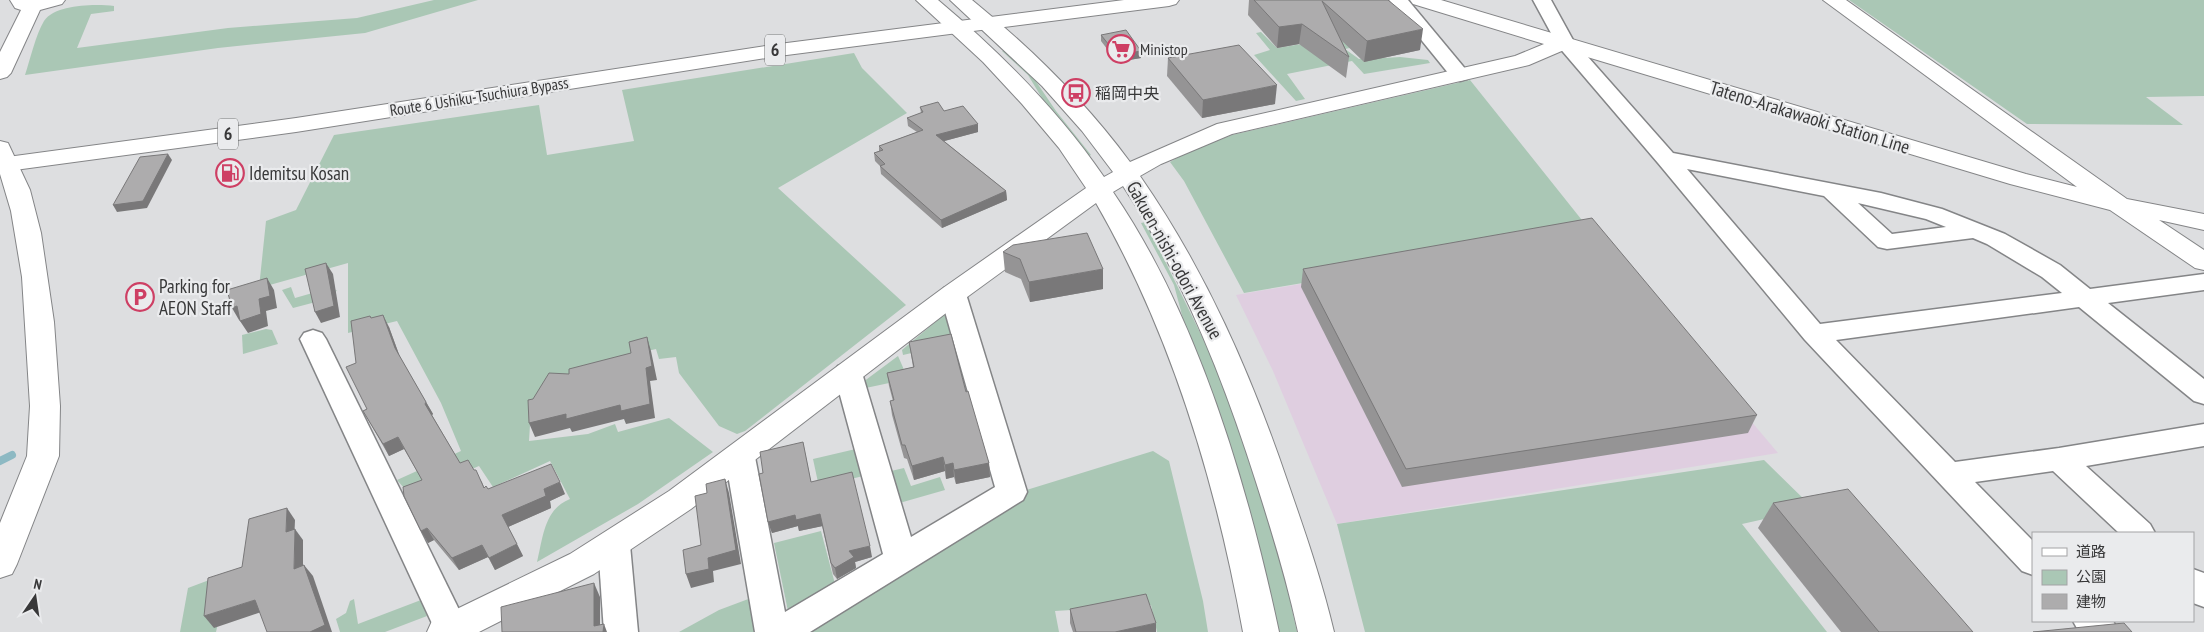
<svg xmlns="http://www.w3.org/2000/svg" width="2204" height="632" viewBox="0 0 2204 632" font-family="'PT Sans Narrow','Noto Sans JP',sans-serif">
	<rect width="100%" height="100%" fill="#dddee0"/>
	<!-- industrial -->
	<path fill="#dfcee0" d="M1593,234L1778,453L1337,524L1273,371L1236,295Z"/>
	<!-- green -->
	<g fill="#aac7b5">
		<path d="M434,0H478L365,33L218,48L25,75C30,60 36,34 44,21C56,4 95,4 114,6V11L91,14L77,48L228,28L357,18Z"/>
		<path d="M1387,0L1412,27L1403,37L1345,49L1359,59L1381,55L1384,58L1400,57L1428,60L1430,63L1364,74L1352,61L1287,74L1305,99L1296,101L1254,55L1270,50L1256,33L1261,32L1277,48L1394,29Z"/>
		<path d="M1849,0H2204V96L2146,97L2183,125L2027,124Z"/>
		<path d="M1006,50L1031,74L1056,111L1091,155L1087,157L1051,113L1028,75L1002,51Z"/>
		<path d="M854,53L862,68L907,113L778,188L906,305L745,431L737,434L719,426L679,373L676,357L659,359L656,349L629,355L531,409L529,441L588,434L615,424L618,432L669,418L713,452L638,504L537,562C543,538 544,509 570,499L550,461L493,487L479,466L410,495L397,480L461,451L441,403L397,321L348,333V263L259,288L266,221L296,210L334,135L539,105L547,155L634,141L622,90Z"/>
		<path d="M1470,80L1593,234L1244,293L1184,181L1170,162L1187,152L1232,135Z"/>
		<path d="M1146,222L1233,400L1283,568L1297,632H1279L1265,569L1244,493L1214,399L1187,334L1174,285L1141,223Z"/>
		<path d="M291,287L295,298L316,292L322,294L337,290L331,298L293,308L282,290Z"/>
		<path d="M946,313L958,342L903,355L902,350Z"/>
		<path d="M266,329L272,330L278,344L243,354L242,335Z"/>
		<path d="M898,356L908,379L861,389L863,382Z"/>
		<path d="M860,448L867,475L819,487L813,459Z"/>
		<path d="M1153,451L1169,461L1203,601L1208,632H1157L1151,605L1055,611L1059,632H797L1020,492Z"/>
		<path d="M1764,460L1813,508L1742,524L1827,632H1365L1337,524Z"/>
		<path d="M904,468L911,486L940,477L945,490L896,504L891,471Z"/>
		<path d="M821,531L835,584L789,616L774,543Z"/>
		<path d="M284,546L214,588L210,623H218L216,632H180L188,588L249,565Z"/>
		<path d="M751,598L756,632H679L719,610Z"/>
		<path d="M354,599L358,624L421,600L427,616L385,632H340L336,619L346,613L350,601Z"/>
	</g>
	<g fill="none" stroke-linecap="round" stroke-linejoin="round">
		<!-- stream -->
		<path stroke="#8db9c3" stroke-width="8" d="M0,461L12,455"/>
		<defs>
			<g id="street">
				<path d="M1389,0H1408L1467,71L1470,75L1467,79L1460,81L1453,79Z"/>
				<path d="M1533,0H1551L1573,40L1673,153L1881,193L1942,209L2005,234L2060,265L2090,289L2204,274V290L2108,303L2204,379V404L2194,401L2079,307L1836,340L1955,462L2059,448L2204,424V446L2086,466L2150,524L2155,533H2119L2053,471L1975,482L2033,541V575L2022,571L1805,340L1658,163L1558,46ZM1687,169L1824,196L1878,247L1887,249L1973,238L1987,244L2042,277L2062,293L1820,324ZM1858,203L1926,219L1946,227L1892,234Z"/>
				<path d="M953,286L962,288L966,294L1027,492L1023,500L810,632H755L725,457L729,449L740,446L751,449L755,457L785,612L883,554L834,373L838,366L848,363L858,366L862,373L911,537L995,487L940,294L944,288Z"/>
				<path d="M313,330L322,333L326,339L470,632H436L300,339L304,333Z"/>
				<path d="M614,532L625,536L630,545L638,632H604L598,545L603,536Z"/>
				<path d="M2193,569L2204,573V607L2193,603Z"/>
				<path d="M2073,621H2113L2119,632H2079Z"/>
			</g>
			<g id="secondary">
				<path d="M10,0H65L62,4L40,10L11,73L7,77L0,79V52L21,10L15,8Z"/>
				<path d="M916,0H938C1000,52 1058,110 1104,177L1113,172L1082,131L1042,86L950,0H972C1031,48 1085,101 1130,162L1217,124L1515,56L1544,44L1413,4L1410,0H1441L2026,174L2077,187L1823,0H1846L2127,199L2204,214V230L2159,220L2204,250V270L2195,268L2110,210L2010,184L1564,50L1529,65L1232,134L1161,164L1140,176C1206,271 1251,374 1288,483C1305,532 1322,581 1334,632H1298C1287,581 1272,532 1256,482C1223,378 1183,277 1123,186L1113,192C1198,316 1248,486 1279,632H1243C1216,483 1172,335 1096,203L963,300L691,509L594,574L479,632H427L432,621L570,554L669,491L943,288L1086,188L1059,148L1022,104L983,62Z"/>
				<path d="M0,141L8,143L30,190L41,233L54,322L60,406L59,456L17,564L12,574L0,578V523L27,456L30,406L22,277L11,211L0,174Z"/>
			</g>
			<path id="highway" d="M1124,0H1179L1176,4L1169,6L779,56L296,132L0,172V158L296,118L779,44Z"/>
		</defs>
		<!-- street casing -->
		<use href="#street" stroke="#848587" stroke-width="3"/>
		<!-- secondary casing -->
		<use href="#secondary" stroke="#848587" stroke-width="2"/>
		<!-- highway casing -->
		<use href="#highway" stroke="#848587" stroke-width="2"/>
		<!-- street -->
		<use href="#street" fill="#fff" fill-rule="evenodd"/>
		<!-- secondary -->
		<use href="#secondary" fill="#fff" fill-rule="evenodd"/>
		<!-- highway -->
		<use href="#highway" fill="#fff" fill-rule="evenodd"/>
	</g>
	<!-- wall -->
	<g fill="#959495">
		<path d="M1249,0H1388L1420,50L1364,62L1342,41L1349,57L1346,78L1299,44L1277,48L1248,15Z"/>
		<path d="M1101,35L1141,51V58L1117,62L1101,41Z"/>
		<path d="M1168,58L1275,104L1202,118L1167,76Z"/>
		<path d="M920,107L944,111L978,132L944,141L1006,191L1007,200L942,228L881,174L880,166L875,161L874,153L879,151V146L917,132L908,126L907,118L921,113Z"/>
		<path d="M1003,252L1103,289L1030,302L1021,279L1005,272Z"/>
		<path d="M1303,269L1757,415L1748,433L1402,487L1301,287Z"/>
		<path d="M370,316L371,318L389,327L400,357L433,414L432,415L460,463L474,470L482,482L484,487L488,489L565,494L550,501L551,508L508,527L523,556L495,570L488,557L459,570L434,540L428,543L422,480L404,449L389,456L363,411L367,409L356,363Z"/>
		<path d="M909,342L966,392L989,463L990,477L956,484L954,477L946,479L945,471L914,480L907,459L904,458L892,415L890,401H893L889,386L887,373L913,367Z"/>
		<path d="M803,442L811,482L872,557L855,562L856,568L837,579L833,574L822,526L799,531L798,526L772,533L768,522L763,473Z"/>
		<path d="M1773,503L1973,632H1841L1758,528Z"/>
		<path d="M1070,609L1156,632H1073L1070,623Z"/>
	</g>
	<!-- shaded-wall -->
	<g fill="#797879">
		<path d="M1302,24L1299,44L1277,48L1279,27Z"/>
		<path d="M1423,29L1420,50L1364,62L1367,41Z"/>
		<path d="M1141,51V58L1117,62V55Z"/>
		<path d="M1277,85L1275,104L1202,118L1203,100Z"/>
		<path d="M978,124V132L937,143L936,135Z"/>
		<path d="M168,154L172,160L147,208L117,212L113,205Z"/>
		<path d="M1006,191L1007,200L942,228L941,220Z"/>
		<path d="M326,263L333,274L340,317L321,323L315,312Z"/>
		<path d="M1103,269V289L1030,302L1029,282Z"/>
		<path d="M267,278L274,290L277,308L266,311L268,326L248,333L240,321Z"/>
		<path d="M237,306L245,318L239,320L232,308Z"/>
		<path d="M383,315L389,327L401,360L395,348Z"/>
		<path d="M647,337L651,351L657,380L650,381L655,418L626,424L624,419L572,432L570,428L535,437L529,423L646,368Z"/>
		<path d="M426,402L433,414L431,416L425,404Z"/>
		<path d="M398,437L404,449L389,456L383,444Z"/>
		<path d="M943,457L945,471L914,480L912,466Z"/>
		<path d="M953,463L954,477L946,479L945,465Z"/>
		<path d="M989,463L990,477L956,484L954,470Z"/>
		<path d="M725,479L729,493L741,564L713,571L714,582L691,588L686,574L708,558Z"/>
		<path d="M560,482L565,494L550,501L551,508L508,527L502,515L544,489Z"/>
		<path d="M287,508L295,520L294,543L286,532Z"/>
		<path d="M820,514L823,526L799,531L798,526L772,533L768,522L795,515Z"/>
		<path d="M427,528L434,540L428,543L421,531Z"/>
		<path d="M295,529L303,540V580L294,569Z"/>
		<path d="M517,544L523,556L495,570L489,558Z"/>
		<path d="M482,545L488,557L459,570L452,558Z"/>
		<path d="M870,546L872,557L855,562L856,568L837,579L835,568L849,551Z"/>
		<path d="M304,565L313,576L332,632H310Z"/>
		<path d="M594,583L600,597V632L594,626Z"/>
		<path d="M255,600L264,611L214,628L204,616Z"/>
		<path d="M1156,623V632H1115Z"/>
		<path d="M604,624L607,632H603Z"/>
	</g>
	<!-- building -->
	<g fill="#adacad" stroke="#797879">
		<path d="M1254,0H1388L1423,29L1367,41L1322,1L1349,57L1302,24L1279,27Z"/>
		<path d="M1126,30L1141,51L1117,55L1101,35Z"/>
		<path d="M1239,45L1277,85L1203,100L1168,58Z"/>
		<path d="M938,102L944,111L963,106L978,124L936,135L1006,191L941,220L880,166L885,164L874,153L883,150L879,146L923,130L907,118L923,112L920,107Z"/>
		<path d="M168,154L143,201L113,205L140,157Z"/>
		<path d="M1592,218L1757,415L1406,469L1303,269Z"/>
		<path d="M1087,233L1103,269L1029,282L1020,259L1003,252L1013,245Z"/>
		<path d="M326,263L334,306L315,312L305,269Z"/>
		<path d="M267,278L270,296L259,299L261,314L240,321L237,306L232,308L227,290Z"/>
		<path d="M383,315L395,348L426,402L425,404L460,463L468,460L474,470H476L484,488L486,486L488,489L551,464L560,482L544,489L546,496L502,515L517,544L489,558L482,545L452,558L427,528L421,531L404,496L403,487L422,480L398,437L383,444L363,411L367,409L346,367L356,363L351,321L370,316L371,318Z"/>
		<path d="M951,334L966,392L968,391L989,463L954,470L953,463L945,465L943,457L912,466L905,445H902L890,401L894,400L887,373L914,367L909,342Z"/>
		<path d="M647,337L652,366L646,368L650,404L621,411L620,405L566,419V414L529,423L528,400L533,399L549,373L569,374V369L631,353L629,342Z"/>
		<path d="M803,442L811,482L852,472L870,546L849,551L854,557L835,568L831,563L820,514L796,520L795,515L768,522L759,474L763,473L760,452Z"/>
		<path d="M725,479L736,550L708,558L709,569L686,574L683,550L701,545L695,496L707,493L706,484Z"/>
		<path d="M1848,489L1973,632H1879L1773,503Z"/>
		<path d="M287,508L286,532L295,529L294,569L304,565L325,625L310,632H267L255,600L204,616L208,578L242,567L249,519Z"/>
		<path d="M594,583V626L604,624L603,632H502L501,607Z"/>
		<path d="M1146,594L1156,623L1115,632H1076L1070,609Z"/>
		<path d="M2124,623L2132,632H2033Z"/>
	</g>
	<!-- icons -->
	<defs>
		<symbol id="supermarket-ring" viewBox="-11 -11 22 22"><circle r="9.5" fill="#eaebed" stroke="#ce3f64" stroke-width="1.5"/><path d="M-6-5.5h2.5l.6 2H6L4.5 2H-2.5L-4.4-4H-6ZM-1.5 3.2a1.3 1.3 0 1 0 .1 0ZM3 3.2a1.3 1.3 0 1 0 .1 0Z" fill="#ce3f64"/></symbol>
		<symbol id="bus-ring" viewBox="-11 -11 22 22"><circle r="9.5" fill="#eaebed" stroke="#ce3f64" stroke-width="1.5"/><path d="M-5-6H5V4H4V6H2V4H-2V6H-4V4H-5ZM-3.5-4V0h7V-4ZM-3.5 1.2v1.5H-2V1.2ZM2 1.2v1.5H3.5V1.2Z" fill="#ce3f64"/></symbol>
		<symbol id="fuel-ring" viewBox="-11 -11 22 22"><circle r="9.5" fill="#eaebed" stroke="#ce3f64" stroke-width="1.5"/><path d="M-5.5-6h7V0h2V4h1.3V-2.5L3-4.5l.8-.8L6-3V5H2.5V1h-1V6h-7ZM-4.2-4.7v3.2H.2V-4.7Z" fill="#ce3f64"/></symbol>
		<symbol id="parking-ring" viewBox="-11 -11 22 22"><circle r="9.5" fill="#eaebed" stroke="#ce3f64" stroke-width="1.5"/><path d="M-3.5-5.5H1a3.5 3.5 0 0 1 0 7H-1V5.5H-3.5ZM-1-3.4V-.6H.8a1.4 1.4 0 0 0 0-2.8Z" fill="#ce3f64"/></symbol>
	</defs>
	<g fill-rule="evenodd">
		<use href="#supermarket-ring" x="1105" y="33" width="32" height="32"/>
		<use href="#bus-ring" x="1060" y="77" width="32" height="32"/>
		<use href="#fuel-ring" x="214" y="157" width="32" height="32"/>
		<use href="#parking-ring" x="124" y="281" width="32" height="32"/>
	</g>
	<g text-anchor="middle" stroke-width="4.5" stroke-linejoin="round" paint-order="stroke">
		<!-- far-poi labels -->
		<g font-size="16" fill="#383839" stroke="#eaebed" text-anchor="start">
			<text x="1140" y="55">Ministop</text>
			<text x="1095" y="99">稲岡中央</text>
		</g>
		<!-- far-street labels -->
		<g font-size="16" fill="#383839" stroke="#eaebed">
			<text transform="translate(479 96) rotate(-9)" y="6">Route 6 Ushiku-Tsuchiura Bypass</text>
		</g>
		<!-- shield labels -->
		<g fill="#eaebed" stroke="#6d6e6f" stroke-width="1">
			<rect x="765" y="34.5" width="20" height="31" rx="4"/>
			<rect x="218" y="118.5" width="20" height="31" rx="4"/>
		</g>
		<g font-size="18" font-weight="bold" fill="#383839">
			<text x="775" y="56">6</text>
			<text x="228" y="140">6</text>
		</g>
		<!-- street labels -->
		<g font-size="19" fill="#383839" stroke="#eaebed">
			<text transform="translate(1810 117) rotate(17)" y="7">Tateno-Arakawaoki Station Line</text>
			<text transform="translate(1175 260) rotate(61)" y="7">Gakuen-nishi-odori Avenue</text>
		</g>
		<!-- poi labels -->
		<g font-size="19" fill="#383839" stroke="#eaebed" text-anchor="start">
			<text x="249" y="180">Idemitsu Kosan</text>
			<text x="159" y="293">Parking for<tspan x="159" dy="22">AEON Staff</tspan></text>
		</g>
	</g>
	<!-- legend -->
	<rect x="2032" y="532" width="162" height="90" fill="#eaebed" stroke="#a3a3a5"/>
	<rect x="2042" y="548" width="25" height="8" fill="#ffffff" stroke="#a3a3a5"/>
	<text x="2076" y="557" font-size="15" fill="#383839">道路</text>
	<rect x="2042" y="570" width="25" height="15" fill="#aac7b5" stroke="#a3a3a5"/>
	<text x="2076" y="582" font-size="15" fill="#383839">公園</text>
	<rect x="2042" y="594" width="25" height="15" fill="#adacad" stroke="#a3a3a5"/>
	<text x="2076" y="607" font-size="15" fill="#383839">建物</text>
	<!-- north arrow -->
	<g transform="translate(35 597) rotate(13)" stroke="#eaebed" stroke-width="4" paint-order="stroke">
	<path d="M0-4L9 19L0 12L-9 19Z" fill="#383839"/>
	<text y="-8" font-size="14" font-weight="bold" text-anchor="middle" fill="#383839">N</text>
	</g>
</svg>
